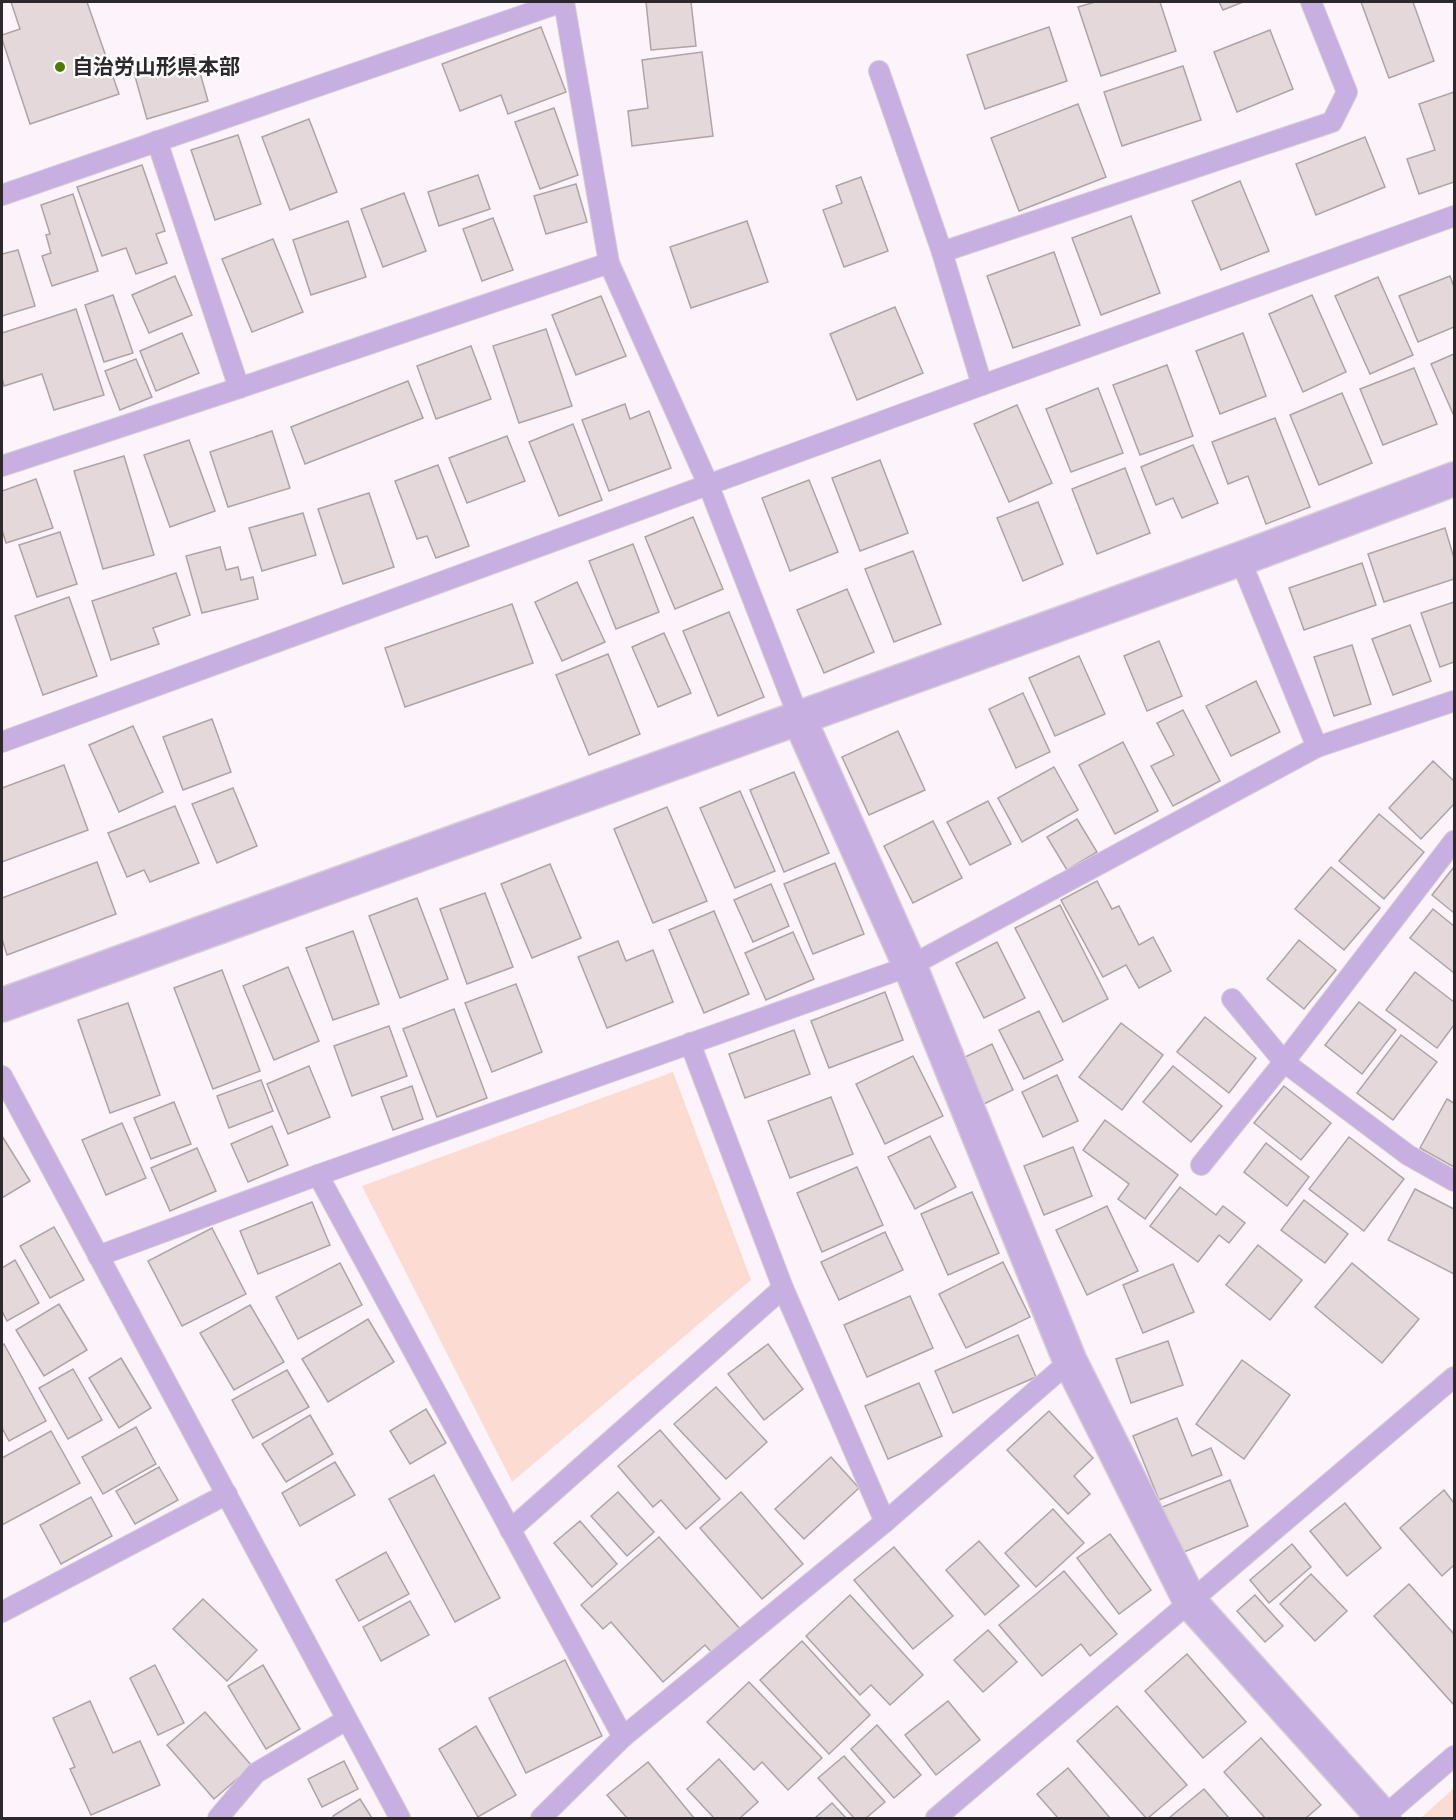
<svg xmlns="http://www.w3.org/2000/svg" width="1456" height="1820" viewBox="0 0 1456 1820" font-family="Bitter,'Noto Sans JP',serif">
	<rect width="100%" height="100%" fill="#fdf3fa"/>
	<!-- green -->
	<g fill="#fcdcd2">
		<path d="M673,1072L751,1280L512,1482L362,1186Z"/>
		<path d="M1454,1788V1818H1421Z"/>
	</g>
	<!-- building -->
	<g fill="#e4d8da" stroke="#afa4a5" stroke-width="1.5">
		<path d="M11,2H87L119,94L30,124L2,39V35L20,29Z"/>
		<path d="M646,2H691L696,46L651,50Z"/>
		<path d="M1095,2H1160L1176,51L1101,76L1078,7Z"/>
		<path d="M1219,2H1243L1223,10Z"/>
		<path d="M1361,2H1413L1434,61L1389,78Z"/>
		<path d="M541,27L566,92L508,114L501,95L460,111L442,64Z"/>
		<path d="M1049,27L1067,81L985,109L967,55Z"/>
		<path d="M1270,30L1293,89L1237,112L1214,52Z"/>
		<path d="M702,52L713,136L632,146L628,111L648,108L642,60Z"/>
		<path d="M195,55L208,101L147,119L134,73Z"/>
		<path d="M1183,66L1201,120L1122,146L1104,92Z"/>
		<path d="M1454,92V182L1419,194L1407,159L1435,150L1419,104Z"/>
		<path d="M1078,104L1106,177L1019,211L991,138Z"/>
		<path d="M554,108L578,175L540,189L515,122Z"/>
		<path d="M309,119L337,192L290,210L262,137Z"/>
		<path d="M238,135L261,204L215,220L191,150Z"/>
		<path d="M1365,137L1385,187L1316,215L1296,164Z"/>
		<path d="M142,165L165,231L156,234L167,263L136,274L126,248L102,256L77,187Z"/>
		<path d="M478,175L490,209L439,226L428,192Z"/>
		<path d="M861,177L888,251L844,267L823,210L842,203L836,186Z"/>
		<path d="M1240,181L1269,251L1221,270L1192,201Z"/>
		<path d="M576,184L587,222L546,234L534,196Z"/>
		<path d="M404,193L426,251L383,267L361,209Z"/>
		<path d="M73,194L98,271L52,286L42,256L51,253L46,235L50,234L41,205Z"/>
		<path d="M1131,216L1160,293L1101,315L1072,238Z"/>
		<path d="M493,218L513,270L482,281L463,229Z"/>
		<path d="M348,221L366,277L311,295L293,240Z"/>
		<path d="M747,221L768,282L691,308L670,247Z"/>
		<path d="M273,239L303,312L252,332L222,259Z"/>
		<path d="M18,250L35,306L2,316V254Z"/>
		<path d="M1054,252L1080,325L1013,348L987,276Z"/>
		<path d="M175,276L192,315L149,333L132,295Z"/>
		<path d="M1450,276L1454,287V327L1418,342L1399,296Z"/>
		<path d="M1378,277L1413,355L1370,374L1335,296Z"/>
		<path d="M113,295L133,353L104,362L85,305Z"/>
		<path d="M1312,295L1346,372L1303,392L1269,314Z"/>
		<path d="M601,296L626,356L576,375L552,315Z"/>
		<path d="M895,307L923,373L857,400L830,334Z"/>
		<path d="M76,309L104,395L54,410L42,374L4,386L2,378V333Z"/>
		<path d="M546,329L572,406L519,423L493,346Z"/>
		<path d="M182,333L199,373L156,391L140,351Z"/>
		<path d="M1243,333L1266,396L1220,414L1196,351Z"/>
		<path d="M471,346L491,399L436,419L417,366Z"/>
		<path d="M1454,354V416L1431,364Z"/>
		<path d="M136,359L152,397L120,410L105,371Z"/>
		<path d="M1167,365L1193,436L1140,455L1113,385Z"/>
		<path d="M1414,368L1437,424L1383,445L1360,389Z"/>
		<path d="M408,381L423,418L305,464L291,427Z"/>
		<path d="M1098,388L1123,453L1071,472L1046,409Z"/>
		<path d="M1342,393L1372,463L1319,485L1290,415Z"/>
		<path d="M625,404L630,419L649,411L671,468L609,491L582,420Z"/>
		<path d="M1017,405L1052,483L1009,502L974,424Z"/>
		<path d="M1275,418L1310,507L1266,524L1248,476L1228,484L1212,442Z"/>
		<path d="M573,424L602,500L559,516L529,442Z"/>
		<path d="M272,431L290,488L228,507L210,452Z"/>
		<path d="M507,436L525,481L467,503L449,458Z"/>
		<path d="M189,440L215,511L170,527L144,455Z"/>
		<path d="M1193,445L1218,503L1182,518L1173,498L1156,505L1141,467Z"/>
		<path d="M124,456L154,555L103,569L74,471Z"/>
		<path d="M880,460L908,533L860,551L832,478Z"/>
		<path d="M438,465L469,546L436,558L427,536L417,539L395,481Z"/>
		<path d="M1125,468L1150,533L1097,554L1072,489Z"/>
		<path d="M36,479L53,528L6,543L2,530V491Z"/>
		<path d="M809,480L838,552L790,571L762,498Z"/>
		<path d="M369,493L394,567L343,584L318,509Z"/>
		<path d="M1038,502L1063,564L1023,581L997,518Z"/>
		<path d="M303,513L316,555L262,571L249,528Z"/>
		<path d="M693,517L723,589L675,609L645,537Z"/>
		<path d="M1445,528L1454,558V579L1384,602L1368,554Z"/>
		<path d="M60,532L77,584L37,597L19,545Z"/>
		<path d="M633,544L659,612L616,629L589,561Z"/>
		<path d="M220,547L226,570L238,567L241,580L253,577L258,599L202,613L186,556Z"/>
		<path d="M913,551L941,624L894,642L865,569Z"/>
		<path d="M1362,563L1376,605L1304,630L1289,588Z"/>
		<path d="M176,573L190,615L153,628L159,644L111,660L92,601Z"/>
		<path d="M577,582L605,642L562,661L535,602Z"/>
		<path d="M847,589L874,652L824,673L797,610Z"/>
		<path d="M69,597L97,676L43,695L15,616Z"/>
		<path d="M1454,602V662L1440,667L1421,613Z"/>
		<path d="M512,604L533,663L405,707L385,648Z"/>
		<path d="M729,612L764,697L718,716L683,631Z"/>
		<path d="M1410,625L1431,681L1393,695L1372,639Z"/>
		<path d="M664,633L691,693L658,707L632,647Z"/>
		<path d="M1159,641L1182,696L1147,711L1124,656Z"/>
		<path d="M1352,645L1371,704L1334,716L1314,657Z"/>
		<path d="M608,654L640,734L589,755L556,675Z"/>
		<path d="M1079,656L1105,714L1055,736L1029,678Z"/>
		<path d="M1256,681L1280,732L1231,756L1206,706Z"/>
		<path d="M1023,693L1050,752L1016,768L989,709Z"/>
		<path d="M1183,710L1220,781L1173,806L1151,766L1174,755L1157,723Z"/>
		<path d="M212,719L231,772L183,790L163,737Z"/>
		<path d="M133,726L163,792L119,812L89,745Z"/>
		<path d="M898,731L925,790L869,815L842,757Z"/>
		<path d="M1123,742L1158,811L1115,834L1079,765Z"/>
		<path d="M1433,761L1454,781V804L1421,839L1389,808Z"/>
		<path d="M64,765L88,830L2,862V788Z"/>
		<path d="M1054,767L1078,810L1022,842L998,798Z"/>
		<path d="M794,772L829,853L784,872L750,790Z"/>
		<path d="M233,788L257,846L217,863L192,804Z"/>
		<path d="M740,791L775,871L735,888L700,808Z"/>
		<path d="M988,801L1011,844L970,865L947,822Z"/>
		<path d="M175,806L199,863L150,882L144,870L127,877L108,833Z"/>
		<path d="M667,807L707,901L653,923L614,829Z"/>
		<path d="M1379,814L1424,852L1384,899L1339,861Z"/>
		<path d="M1077,819L1097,852L1067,870L1047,837Z"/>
		<path d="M933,821L962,878L913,903L884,846Z"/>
		<path d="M97,862L116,914L7,955L2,939V898Z"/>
		<path d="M835,863L864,934L813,954L784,884Z"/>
		<path d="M550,864L581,938L532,958L501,884Z"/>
		<path d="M1331,867L1380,908L1344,950L1295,909Z"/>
		<path d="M1454,867V913L1432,895Z"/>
		<path d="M1097,881L1112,909L1119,906L1139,945L1153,937L1171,971L1139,988L1126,965L1103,977L1061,900Z"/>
		<path d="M771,884L789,926L753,942L734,900Z"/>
		<path d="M485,893L513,967L467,984L440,909Z"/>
		<path d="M417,898L448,979L400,998L369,916Z"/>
		<path d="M1060,905L1108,999L1063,1022L1015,928Z"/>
		<path d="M1433,909L1454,926V973L1410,938Z"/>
		<path d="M714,911L749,994L704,1013L669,930Z"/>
		<path d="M353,931L379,1004L333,1020L306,948Z"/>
		<path d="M793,932L814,979L766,1000L745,953Z"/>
		<path d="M1299,940L1336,970L1304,1009L1267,979Z"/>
		<path d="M618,941L626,961L653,950L673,1002L607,1028L578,957Z"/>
		<path d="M997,942L1025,998L984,1018L956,963Z"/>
		<path d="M288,967L319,1041L274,1060L243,986Z"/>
		<path d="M222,970L260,1071L213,1089L174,988Z"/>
		<path d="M1415,972L1454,1002V1025L1437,1048L1386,1010Z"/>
		<path d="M516,984L542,1052L492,1072L465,1003Z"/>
		<path d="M885,992L903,1040L829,1068L811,1021Z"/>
		<path d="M1359,1002L1396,1030L1362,1074L1325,1045Z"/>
		<path d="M128,1003L160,1095L110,1113L78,1020Z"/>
		<path d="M454,1009L487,1098L437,1117L403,1029Z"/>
		<path d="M1039,1011L1063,1060L1024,1079L999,1030Z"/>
		<path d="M1205,1017L1256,1058L1229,1093L1177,1052Z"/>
		<path d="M1121,1023L1163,1055L1122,1110L1079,1077Z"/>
		<path d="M389,1026L407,1076L352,1096L334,1046Z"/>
		<path d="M794,1030L810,1074L745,1098L729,1054Z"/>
		<path d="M1401,1035L1437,1062L1393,1120L1357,1093Z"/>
		<path d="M992,1044L1013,1090L984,1104L963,1058Z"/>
		<path d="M913,1056L943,1116L885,1144L856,1084Z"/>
		<path d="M309,1066L330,1117L288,1134L267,1084Z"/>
		<path d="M1173,1066L1222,1106L1191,1142L1143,1102Z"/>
		<path d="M1057,1075L1078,1121L1043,1137L1022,1092Z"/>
		<path d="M261,1080L273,1111L229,1128L217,1096Z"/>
		<path d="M412,1086L423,1119L393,1130L381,1097Z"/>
		<path d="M1284,1086L1331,1123L1301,1160L1254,1123Z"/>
		<path d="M831,1097L853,1154L790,1178L768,1121Z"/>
		<path d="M1447,1099L1454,1103V1167L1420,1148Z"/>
		<path d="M174,1102L191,1144L151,1159L134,1118Z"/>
		<path d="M1105,1120L1178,1175L1145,1219L1118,1199L1129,1184L1083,1150Z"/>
		<path d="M122,1123L146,1178L106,1195L82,1140Z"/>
		<path d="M272,1126L288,1165L248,1182L231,1144Z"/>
		<path d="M2,1136L30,1181L2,1198Z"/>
		<path d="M930,1136L956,1187L915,1209L888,1157Z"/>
		<path d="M1349,1137L1404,1179L1364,1231L1309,1189Z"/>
		<path d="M1266,1143L1309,1177L1287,1206L1244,1172Z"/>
		<path d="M1073,1147L1092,1196L1044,1215L1024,1166Z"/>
		<path d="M197,1148L216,1191L170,1211L151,1168Z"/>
		<path d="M857,1167L883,1225L822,1252L797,1193Z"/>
		<path d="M1180,1187L1216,1215L1223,1206L1245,1223L1229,1243L1219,1235L1198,1262L1150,1226Z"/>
		<path d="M1415,1189L1454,1209V1274L1388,1240Z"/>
		<path d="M972,1192L999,1253L948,1275L921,1214Z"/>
		<path d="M1304,1200L1348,1234L1325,1263L1281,1230Z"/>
		<path d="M312,1202L330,1245L258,1274L240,1231Z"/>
		<path d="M1107,1206L1138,1271L1087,1295L1056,1230Z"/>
		<path d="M54,1227L84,1280L50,1298L20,1246Z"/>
		<path d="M212,1228L246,1294L182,1326L148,1261Z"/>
		<path d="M885,1232L903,1270L839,1300L821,1262Z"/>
		<path d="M1258,1245L1302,1280L1270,1320L1226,1285Z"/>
		<path d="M15,1260L39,1303L7,1321L2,1311V1268Z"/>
		<path d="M1003,1262L1030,1317L966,1348L939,1294Z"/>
		<path d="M340,1263L362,1305L298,1339L276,1297Z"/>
		<path d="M1352,1263L1419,1319L1382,1363L1315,1307Z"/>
		<path d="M1173,1264L1194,1312L1143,1333L1123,1285Z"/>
		<path d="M910,1296L933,1348L867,1377L844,1325Z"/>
		<path d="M59,1304L87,1350L44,1376L16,1330Z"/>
		<path d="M250,1305L284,1362L234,1390L200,1333Z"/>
		<path d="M368,1319L394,1362L328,1402L302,1359Z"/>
		<path d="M1018,1335L1036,1377L953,1413L935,1371Z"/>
		<path d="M1168,1341L1183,1385L1131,1403L1116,1359Z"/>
		<path d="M4,1344L46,1421L9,1441L2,1428V1346Z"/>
		<path d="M768,1344L803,1389L764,1420L728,1374Z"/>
		<path d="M121,1358L151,1408L119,1428L89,1378Z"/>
		<path d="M1242,1360L1290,1395L1244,1459L1196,1424Z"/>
		<path d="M73,1369L102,1420L68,1439L39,1388Z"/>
		<path d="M287,1370L309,1407L253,1438L232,1400Z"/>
		<path d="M919,1383L942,1436L888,1459L865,1406Z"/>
		<path d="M716,1387L767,1442L726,1479L674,1424Z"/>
		<path d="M426,1409L446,1443L410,1464L390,1431Z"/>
		<path d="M1049,1411L1093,1458L1074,1476L1090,1494L1068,1514L1007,1450Z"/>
		<path d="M310,1415L333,1454L286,1482L262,1444Z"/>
		<path d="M1177,1418L1192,1456L1211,1448L1222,1475L1159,1500L1133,1436Z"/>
		<path d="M136,1427L156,1464L103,1494L82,1457Z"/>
		<path d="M660,1430L720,1499L686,1529L661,1500L653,1507L618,1466Z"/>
		<path d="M51,1431L80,1483L2,1525V1458Z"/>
		<path d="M831,1457L859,1488L804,1539L775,1509Z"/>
		<path d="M335,1462L355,1495L300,1526L282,1493Z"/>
		<path d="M159,1467L178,1500L135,1524L116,1491Z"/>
		<path d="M434,1475L500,1598L455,1622L389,1499Z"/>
		<path d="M1230,1480L1248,1526L1174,1556L1155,1510Z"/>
		<path d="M1444,1490L1454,1503V1565L1442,1576L1400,1528Z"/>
		<path d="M618,1492L654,1532L627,1556L591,1516Z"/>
		<path d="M741,1492L803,1564L762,1599L700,1528Z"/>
		<path d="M91,1497L112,1536L61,1564L40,1525Z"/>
		<path d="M1345,1503L1381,1548L1347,1576L1310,1531Z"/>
		<path d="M1053,1509L1084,1543L1036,1587L1005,1553Z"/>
		<path d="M580,1521L617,1564L592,1587L554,1543Z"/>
		<path d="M1110,1534L1151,1590L1119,1614L1077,1558Z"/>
		<path d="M659,1537L741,1630L714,1655L705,1645L663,1682L611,1622L603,1629L581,1605Z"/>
		<path d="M979,1541L1019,1586L985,1615L946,1570Z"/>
		<path d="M1292,1544L1311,1567L1269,1603L1250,1580Z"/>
		<path d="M894,1547L953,1616L913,1649L854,1580Z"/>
		<path d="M386,1552L409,1594L359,1621L336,1580Z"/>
		<path d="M1064,1571L1117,1634L1090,1656L1081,1644L1042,1676L999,1625Z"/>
		<path d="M1311,1574L1347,1611L1315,1641L1280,1604Z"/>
		<path d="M1409,1584L1454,1634V1705L1374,1616Z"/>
		<path d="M850,1595L923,1675L890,1705L871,1685L860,1695L806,1636Z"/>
		<path d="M1255,1595L1283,1626L1265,1642L1237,1611Z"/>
		<path d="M203,1599L257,1650L227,1681L173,1629Z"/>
		<path d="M410,1601L429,1635L381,1661L363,1627Z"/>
		<path d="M988,1630L1017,1662L983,1692L954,1660Z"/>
		<path d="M802,1641L870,1715L829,1754L760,1680Z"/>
		<path d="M1187,1654L1246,1722L1203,1758L1145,1691Z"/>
		<path d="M565,1660L602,1736L526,1773L489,1698Z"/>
		<path d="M155,1665L184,1723L158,1735L130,1678Z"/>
		<path d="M263,1665L300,1729L266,1749L228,1686Z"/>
		<path d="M749,1682L822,1758L788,1790L762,1762L754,1770L707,1722Z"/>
		<path d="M90,1701L113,1753L140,1741L160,1785L91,1815L70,1769L75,1767L53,1718Z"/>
		<path d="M948,1701L980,1740L936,1775L905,1735Z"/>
		<path d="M1117,1706L1187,1785L1148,1818H1146L1077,1741Z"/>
		<path d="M205,1712L252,1766L214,1799L167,1745Z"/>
		<path d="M877,1725L921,1775L894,1798L851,1749Z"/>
		<path d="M476,1726L516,1795L478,1817L439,1749Z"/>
		<path d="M1261,1738L1321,1805L1306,1818H1265L1224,1772Z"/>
		<path d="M844,1756L885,1802L866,1818H854L818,1778Z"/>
		<path d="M719,1759L758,1802L740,1818H714L687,1789Z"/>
		<path d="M344,1761L358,1789L322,1807L308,1779Z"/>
		<path d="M648,1762L694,1818H627L607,1795Z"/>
		<path d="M1068,1768L1110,1818H1058L1037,1794Z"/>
		<path d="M1204,1789L1229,1818H1169Z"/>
		<path d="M360,1799L372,1818H333V1816Z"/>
		<path d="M832,1803L846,1818H815Z"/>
	</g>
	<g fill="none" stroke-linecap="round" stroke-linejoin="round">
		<defs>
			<g id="service">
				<path d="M564,2L609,263L708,484L799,718"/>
				<path d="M879,71L942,252L982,385"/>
				<path d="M157,141L239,388"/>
				<path d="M2,195L562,2"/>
				<path d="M942,252L1332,122L1347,92L1311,2"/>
				<path d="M2,466L239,388L609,263"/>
				<path d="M1240,559L1317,747"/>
				<path d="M2,742L982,385L1454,216"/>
				<path d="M1232,999L1284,1062L1408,1155L1454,1181"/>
				<path d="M690,1043L783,1288L885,1522"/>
				<path d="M2,1076L400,1818"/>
				<path d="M1201,1165L1284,1062L1454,841"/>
				<path d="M318,1175L623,1737"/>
				<path d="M98,1256L318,1175L910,966L1317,747L1454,701"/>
				<path d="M510,1530L783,1288"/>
				<path d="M2,1612L227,1494"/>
				<path d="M218,1818L256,1773L346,1720"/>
				<path d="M541,1818L623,1737L885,1522L1070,1361"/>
				<path d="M936,1818L1454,1377"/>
				<path d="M1382,1818L1454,1756"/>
			</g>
			<path id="minor" d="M799,718L910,966L1070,1361L1191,1603L1384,1818"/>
			<path id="tertiary" d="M2,1005L1240,559L1454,479"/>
		</defs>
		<!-- service casing -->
		<use href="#service" stroke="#d7ced5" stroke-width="22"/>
		<!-- minor casing -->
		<use href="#minor" stroke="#d7ced5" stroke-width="36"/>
		<!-- tertiary casing -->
		<use href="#tertiary" stroke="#d7ced5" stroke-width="36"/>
		<!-- service -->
		<use href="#service" stroke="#c7b0e1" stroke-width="20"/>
		<!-- minor -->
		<use href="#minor" stroke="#c7b0e1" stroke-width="33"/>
		<!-- tertiary -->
		<use href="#tertiary" stroke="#c7b0e1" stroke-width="33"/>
	</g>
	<!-- markers -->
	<circle fill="#4c7b02" stroke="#fff" stroke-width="2" cx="60" cy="67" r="6"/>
	<g text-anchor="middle" stroke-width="4.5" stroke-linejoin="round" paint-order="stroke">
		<!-- poi labels -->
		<g font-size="21" font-weight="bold" fill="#2c282b" stroke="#fff" text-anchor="start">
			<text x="72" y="74">自治労山形県本部</text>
		</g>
	</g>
	<!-- border -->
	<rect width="1456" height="1820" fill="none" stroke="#2c282b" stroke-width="6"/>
</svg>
